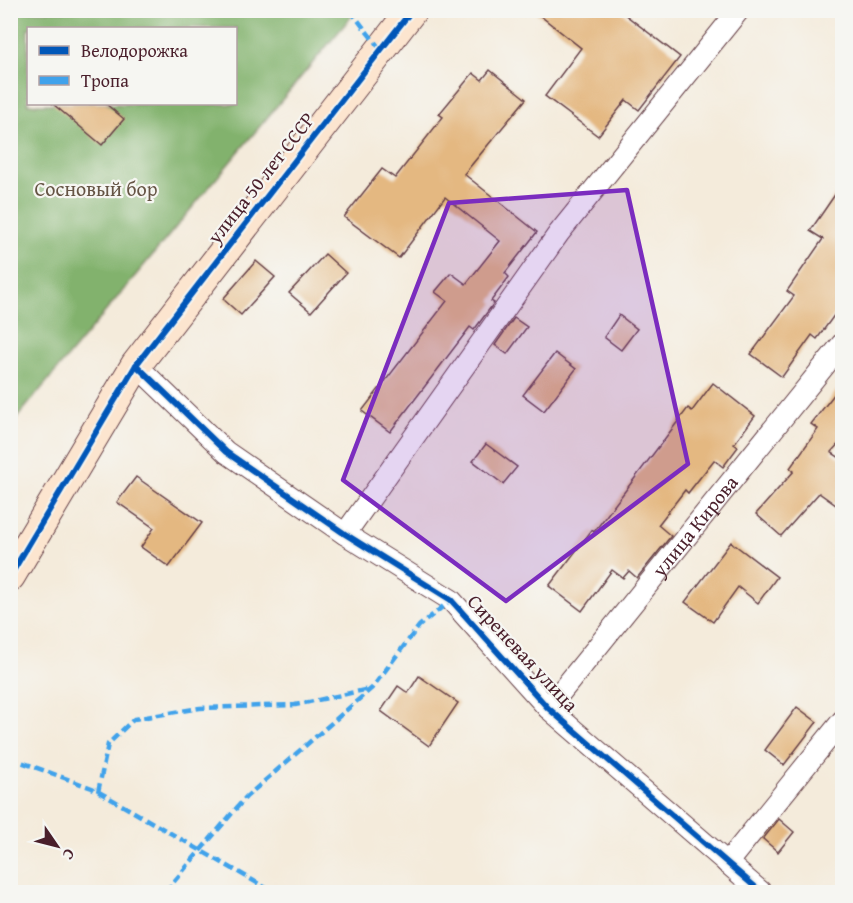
<svg xmlns="http://www.w3.org/2000/svg" width="853" height="903" viewBox="0 0 853 903" font-family="'Gentium Book Plus',serif">
	<rect width="100%" height="100%" fill="#f6f6f2"/>
	<filter id="ink" filterUnits="userSpaceOnUse"><feTurbulence type="fractalNoise" baseFrequency=".0167" numOctaves="2"/><feDisplacementMap in="SourceGraphic" scale="12" xChannelSelector="R" yChannelSelector="G"/><feConvolveMatrix kernelMatrix="1 2 1 2 8 2 1 2 1" color-interpolation-filters="sRGB"/></filter>
	<filter id="wash" filterUnits="userSpaceOnUse"><feTurbulence type="fractalNoise" baseFrequency=".008" numOctaves="4" result="noise"/><feDisplacementMap in="SourceGraphic" scale="24" xChannelSelector="R" yChannelSelector="G"/><feGaussianBlur stdDeviation="1.35" result="paint"/><feColorMatrix in="noise" values="0 0 0 0 0 0 0 0 0 0 0 0 0 0 0 0 0 1.4 0 .05"/><feComposite in="paint" operator="in"/></filter>
	<g filter="url(#wash)">
		<rect width="100%" height="100%" fill="#f4ebdb"/>
		<!-- forest -->
		<path fill="#82b26d" stroke="#66684c" stroke-width="1.5" fill-rule="evenodd" d="M11,11H356L11,425ZM28,28H236V104H28Z"/>
		<g id="blocks">
			<!-- building -->
			<g fill="#e4b881">
				<path d="M533,10H619L680,57L639,110L626,100L598,136L545,96L581,48Z"/>
				<path d="M490,70L526,99L464,174L537,232L505,273L509,277L491,301L494,303L474,330L470,327L390,432L362,411L447,301L435,292L451,273L466,284L500,241L445,197L399,258L344,217L382,169L395,178L443,117L439,114L473,73L482,80Z"/>
				<path d="M53,104H106L124,119L102,145Z"/>
				<path d="M843,183V303L817,339L812,335L782,377L751,354L794,296L787,291L823,239L810,231Z"/>
				<path d="M325,254L346,273L311,312L289,293Z"/>
				<path d="M256,261L275,277L241,315L223,299Z"/>
				<path d="M619,315L637,329L621,350L604,337Z"/>
				<path d="M514,318L527,327L507,354L495,345Z"/>
				<path d="M555,353L576,369L544,411L523,395Z"/>
				<path d="M713,383L755,416L734,444L738,447L723,467L714,460L688,493L685,490L658,525L671,536L637,578L629,571L623,578L612,570L582,611L549,586L592,530L594,532L688,408L692,411Z"/>
				<path d="M843,383V439L831,452L843,460V510L819,493L781,536L756,514L794,471L790,468L818,429L811,424Z"/>
				<path d="M486,444L517,467L503,484L473,461Z"/>
				<path d="M136,477L202,523L169,567L141,547L154,528L117,502Z"/>
				<path d="M731,542L777,577L758,603L738,587L713,622L685,602Z"/>
				<path d="M419,676L458,703L429,746L381,711L398,686L408,693Z"/>
				<path d="M797,707L817,722L784,765L765,750Z"/>
				<path d="M779,819L794,832L778,852L763,839Z"/>
			</g>
		</g>
	</g>
	<g filter="url(#ink)">
		<use href="#blocks" fill-opacity="0" stroke="#643e45" stroke-width="1.5"/>
		<g fill="none" stroke-linecap="round" stroke-linejoin="round">
			<defs>
				<g id="street">
					<path d="M136,365L226,452L345,534L451,600L548,708L761,892"/>
					<path d="M345,534L559,233L739,10"/>
					<path id="s1" d="M548,708L842,344"/>
					<path d="M727,863L842,721"/>
				</g>
				<path id="secondary" d="M10,576L136,365L412,10"/>
			</defs>
			<!-- street casing -->
			<use href="#street" stroke="#643e45" stroke-width="23"/>
			<!-- secondary casing -->
			<use href="#secondary" stroke="#643e45" stroke-width="32"/>
			<!-- street -->
			<use href="#street" stroke="#fff" stroke-width="21"/>
			<!-- secondary -->
			<use href="#secondary" stroke="#fce5cf" stroke-width="30"/>
			<!-- quiet -->
			<g stroke="#40a2eb" stroke-width="4.5" stroke-dasharray="9 4.5" stroke-linecap="butt">
				<path d="M350,10L381,50"/>
				<path d="M10,758L92,788L273,892"/>
				<path d="M98,792L108,744L134,719L200,708L295,705L369,689"/>
				<path d="M165,892L246,797L372,688L419,626L451,600"/>
			</g>
			<defs>
				<g id="cycleway">
					<path d="M136,365L226,452L345,534L451,600L548,708L761,892"/>
					<path d="M10,576L136,365L412,10"/>
				</g>
			</defs>
			<!-- cycleway casing -->
			<use href="#cycleway" stroke="#f6f6f2" stroke-width="10"/>
			<!-- cycleway -->
			<use href="#cycleway" stroke="#0057b8" stroke-width="6"/>
		</g>
	</g>
	<!-- marked area -->
	<path fill="#7b2cbf" fill-opacity="0.2" stroke="#7b2cbf" stroke-width="4.5" stroke-linejoin="round" d="M627,190L688,464L506,601L343,480L449,203Z"/>
	<g text-anchor="middle" stroke-width="4.5" stroke-linejoin="round" paint-order="stroke">
		<!-- street labels -->
		<g font-size="20" fill="#4a1f2b" stroke="#f6f6f2">
			<text transform="translate(261 178) rotate(-52)" y="7">улица 50 лет СССР</text>
			<text dy="7" stroke="none"><textPath href="#s1" startOffset="234">улица Кирова</textPath></text>
			<text transform="translate(523 653) rotate(47)" y="7">Сиреневая улица</text>
		</g>
		<!-- park labels -->
		<g font-size="20" fill="#655444" stroke="#f6f6f2">
			<text x="96" y="196">Сосновый бор</text>
		</g>
	</g>
	<!-- margin -->
	<rect width="853" height="903" fill="none" stroke="#f6f6f2" stroke-width="36"/>
	<!-- legend -->
	<rect x="27" y="27" width="210" height="78" fill="#f6f6f2" stroke="#b1a0a2" stroke-width="1.5"/>
	<rect x="39" y="46" width="30" height="9" fill="#0057b8" stroke="#b1a0a2" stroke-width="1.5"/>
	<text x="81" y="57" font-size="18" fill="#4a1f2b">Велодорожка</text>
	<rect x="39" y="76" width="30" height="9" fill="#40a2eb" stroke="#b1a0a2" stroke-width="1.5"/>
	<text x="81" y="87" font-size="18" fill="#4a1f2b">Тропа</text>
	<!-- north arrow -->
	<g transform="translate(57 846) rotate(125)" stroke="#f6f6f2" stroke-width="4.5" paint-order="stroke">
	<path d="M0-4.5L10 22L0 15L-10 22Z" fill="#4a1f2b"/>
	<text y="-9" font-size="16" font-weight="bold" text-anchor="middle" fill="#4a1f2b">С</text>
	</g>
</svg>
